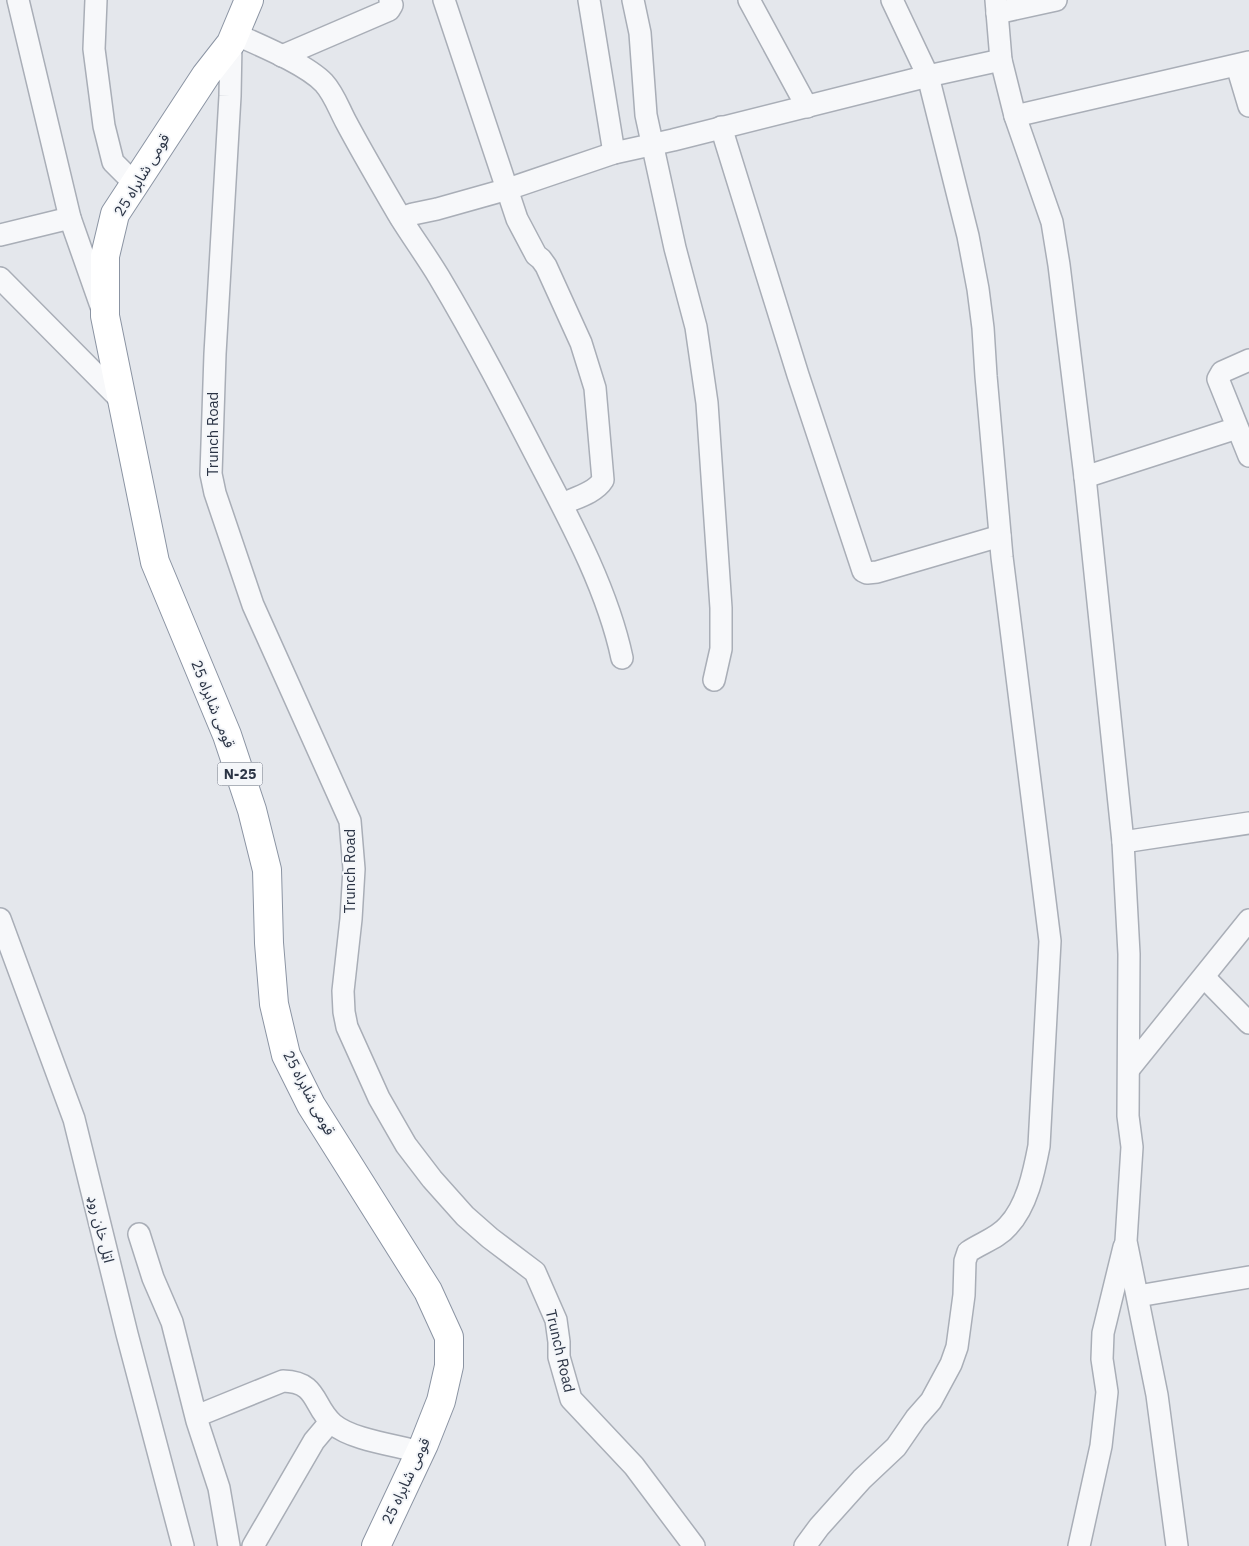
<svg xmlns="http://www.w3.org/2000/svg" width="1249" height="1546" viewBox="0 0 1249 1546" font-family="'IBM Plex Sans','Noto Sans Arabic',sans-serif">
	<rect width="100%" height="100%" fill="#e4e7ec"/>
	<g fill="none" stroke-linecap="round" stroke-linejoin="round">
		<defs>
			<g id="minor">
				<path d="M18,0L70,218L101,306"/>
				<path d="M96,0L94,49L104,126L113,162L134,183"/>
				<path d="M444,0L517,219L536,255L541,259L546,266L581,343L595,388L603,480C595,493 575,498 562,504"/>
				<path d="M589,0L614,153"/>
				<path d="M633,0L640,33L646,115L675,248L696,327L707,403L721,608V649L714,680"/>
				<path d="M749,0L807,107"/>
				<path d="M996,0L1001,60L1015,116L1052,222L1059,265L1085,477L1123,842L1129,954L1128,1116L1132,1147L1126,1241L1157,1395L1177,1546"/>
				<path d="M997,13L1056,0"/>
				<path d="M235,34C259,45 306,64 324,83C334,94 339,109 346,122C363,154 382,186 400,217C413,238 427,257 439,277C476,339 509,403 542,467C573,526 608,592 622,658"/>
				<path d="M231,43L230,96L215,354L211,474L215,493L253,605L350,821L354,869L351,919L343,991L344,1012L347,1027L379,1098L406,1145L432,1179L465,1216L490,1238L535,1272L556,1320L559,1342V1357L571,1399L634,1466L694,1546"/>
				<path d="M282,56L389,10L392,5L390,0"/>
				<path d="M1237,66L1249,106"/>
				<path d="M1015,116L1249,62"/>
				<path d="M721,127L798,375L863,571L867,573L877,572L1000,536"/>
				<path d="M401,218L413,214L437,209L508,189L614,153L673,140L928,76L1001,60"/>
				<path d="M0,235L70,218"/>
				<path d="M0,278L122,401"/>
				<path d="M1249,360L1222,372L1218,379L1249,456"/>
				<path d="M1085,477L1237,428"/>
				<path d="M1123,842L1249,823"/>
				<path d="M0,919L74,1119L127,1334L183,1546"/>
				<path d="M1204,977L1249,1023"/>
				<path d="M1129,1069L1249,920"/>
				<path d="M139,1234L153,1278L172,1322L197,1421L219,1488L229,1546"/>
				<path d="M1138,1296L1249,1277"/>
				<path d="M196,1414L204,1413L283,1381C319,1382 312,1406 333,1424C352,1440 395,1445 420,1452"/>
				<path d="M253,1546L314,1441L330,1422"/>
				<path d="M805,1546L819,1527L862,1479L896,1447L916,1418L931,1401L951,1364L957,1347L964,1295L965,1261L968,1252C981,1243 998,1238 1008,1226C1027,1206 1034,1172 1039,1146L1050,941L1002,557L986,376L983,328L978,289L968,236L928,76L892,0"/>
				<path d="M1079,1546L1101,1446L1107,1392L1102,1359L1103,1333L1124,1247"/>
			</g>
			<path id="highway" d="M249,0L231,43L206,75L115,214L105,256V316L155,562L227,735L252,810L267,870L269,943L274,1004L286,1055L311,1105L428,1291L449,1337V1366L441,1401L424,1444L376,1546"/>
		</defs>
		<!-- minor casing -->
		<use href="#minor" stroke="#a9aeb7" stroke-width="24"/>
		<!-- highway casing -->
		<use href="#highway" stroke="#8b94a3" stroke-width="30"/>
		<!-- minor -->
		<use href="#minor" stroke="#f7f8fa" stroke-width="21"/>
		<!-- highway -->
		<use href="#highway" stroke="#fff" stroke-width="28"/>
	</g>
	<g text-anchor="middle" stroke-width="4" stroke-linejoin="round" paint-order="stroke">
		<!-- shield labels -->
		<rect fill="#f4f6f9" stroke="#676e7b" stroke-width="1" x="217.5" y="762.5" width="45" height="23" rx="4"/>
		<g font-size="14" font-weight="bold" fill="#2b3445">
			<text x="240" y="779">N-25</text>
		</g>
		<!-- street labels -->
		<g font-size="15" fill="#2b3445" stroke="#f4f6f9">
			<text transform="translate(142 175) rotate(-59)" y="5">قومی شاہراہ 25</text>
			<text transform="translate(213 434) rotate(-90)" y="5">Trunch Road</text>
			<text transform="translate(213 704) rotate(68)" y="5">قومی شاہراہ 25</text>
			<text transform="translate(350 871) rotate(-90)" y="5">Trunch Road</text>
			<text transform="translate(309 1093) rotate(62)" y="5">قومی شاہراہ 25</text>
			<text transform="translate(101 1229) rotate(76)" y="5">اټل خان روډ</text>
			<text transform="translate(560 1351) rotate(77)" y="5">Trunch Road</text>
			<text transform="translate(406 1481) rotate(-65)" y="5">قومی شاہراہ 25</text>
		</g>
	</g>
</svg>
